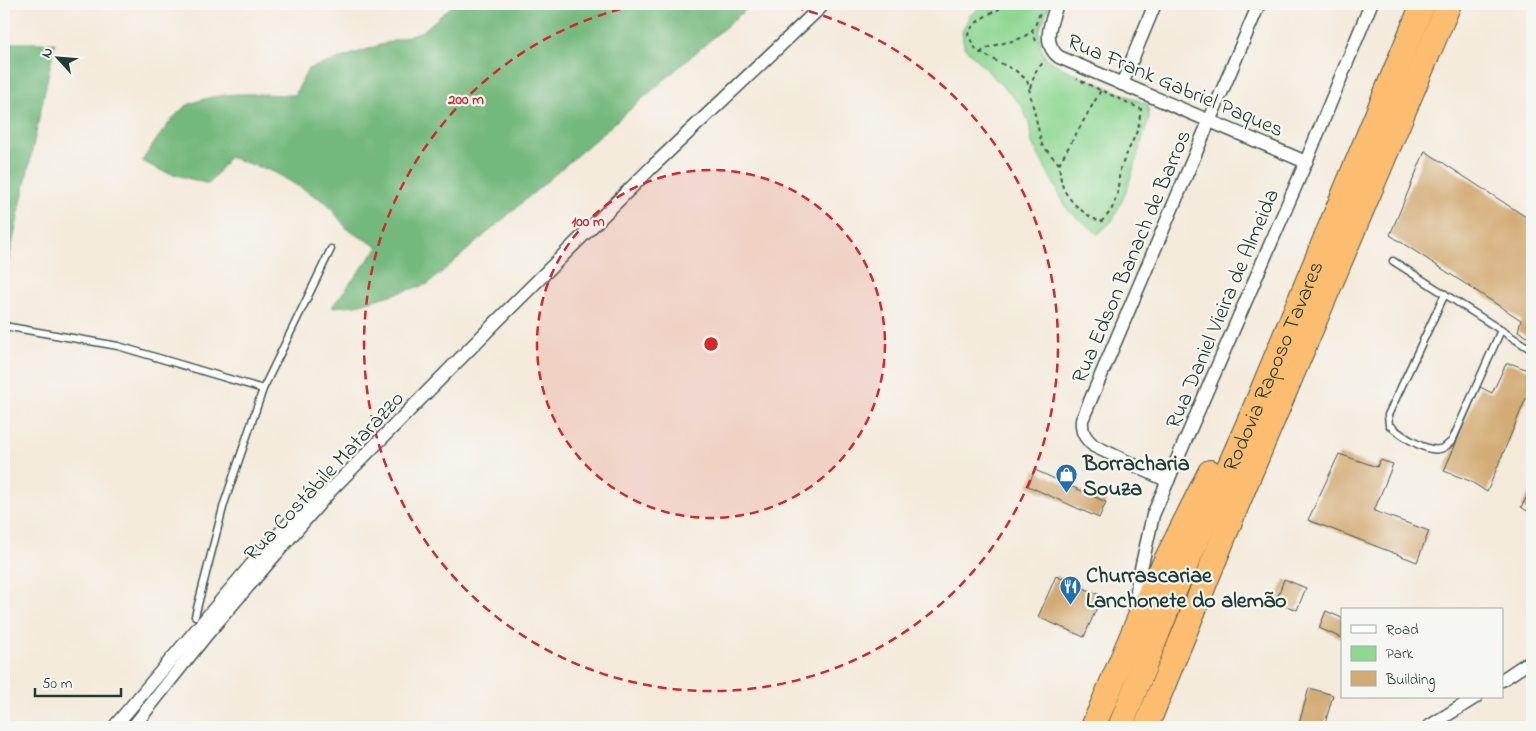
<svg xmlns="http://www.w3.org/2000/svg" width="1536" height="731" viewBox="0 0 1536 731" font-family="'Indie Flower',sans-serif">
	<rect width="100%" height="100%" fill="#f6f6f2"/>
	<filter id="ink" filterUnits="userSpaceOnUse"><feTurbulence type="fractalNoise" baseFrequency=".02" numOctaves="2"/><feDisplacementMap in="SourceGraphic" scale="10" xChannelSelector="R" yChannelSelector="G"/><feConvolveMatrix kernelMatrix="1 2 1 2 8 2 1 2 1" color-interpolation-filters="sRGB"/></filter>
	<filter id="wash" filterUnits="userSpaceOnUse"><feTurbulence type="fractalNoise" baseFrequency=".0096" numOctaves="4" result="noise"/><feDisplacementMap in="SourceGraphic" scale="20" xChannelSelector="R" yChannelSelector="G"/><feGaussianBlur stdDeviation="1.12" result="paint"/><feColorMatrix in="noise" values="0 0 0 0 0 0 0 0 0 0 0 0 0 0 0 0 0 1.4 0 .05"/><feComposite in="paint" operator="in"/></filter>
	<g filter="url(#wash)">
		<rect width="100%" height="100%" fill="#f4eadb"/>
		<!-- green -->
		<path fill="#8fd792" stroke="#578a63" d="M986,4H1050L1039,31L1041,48L1046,58L1064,69L1148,105L1149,118L1126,192L1112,221L1098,234L1068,210L1032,143L1029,123L1022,106L964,47L962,32L969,16Z"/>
		<!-- forest -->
		<g fill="#73b87c" stroke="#497a58">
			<path d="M486,4H752L428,284L357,305L332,307L378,247L348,230L327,203L274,172L229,157L209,184L162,171L142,161C150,149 176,110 188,105C222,89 260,95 295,95L308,69L423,31L452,6Z"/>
			<path d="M4,43H55L4,283Z"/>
		</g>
		<g id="blocks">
			<!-- building -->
			<g fill="#d3ab74">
				<path d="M1425,151L1532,221V340L1518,331L1521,320L1390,235Z"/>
				<path d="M1506,364H1513L1532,372V384L1487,492L1470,481L1444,471L1480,387L1492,393Z"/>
				<path d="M1339,454L1377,467L1380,460L1393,464L1374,511L1429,531L1417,562L1308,520Z"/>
				<path d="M1035,470L1106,502L1099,518L1028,486Z"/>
				<path d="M1532,488V514L1521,507Z"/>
				<path d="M1056,576L1102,596L1084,637L1038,617Z"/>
				<path d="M1284,579L1306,588L1297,610L1276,602Z"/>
				<path d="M1326,611L1342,618V638L1319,628Z"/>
				<path d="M1309,688L1333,695L1324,727H1298Z"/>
			</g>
		</g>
	</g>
	<g filter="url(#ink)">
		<use href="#blocks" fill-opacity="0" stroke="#3f574d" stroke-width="1"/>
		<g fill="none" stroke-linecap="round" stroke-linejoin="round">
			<defs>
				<g id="lane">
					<path d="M1393,261L1532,350"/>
					<path d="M1445,294L1388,415L1389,425C1400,434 1428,455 1443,448C1446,447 1449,443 1452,441L1501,330"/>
					<path d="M4,326L118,346L263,389"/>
					<path d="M195,616L224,504L263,389L331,249"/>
				</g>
				<g id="street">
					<path d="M1057,4C1051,22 1041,43 1059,57L1306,162"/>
					<path d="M1122,84L1155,4"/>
					<path d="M1168,481L1094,446C1085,438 1081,432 1082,420L1259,4"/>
					<path d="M1135,610L1138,582L1153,515L1306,162L1371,4"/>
					<path d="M1502,680L1532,660"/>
					<path d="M114,727L252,564L300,511L320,496"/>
					<path d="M133,727L207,634L331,490L499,319L652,167L824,4"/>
					<path d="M1428,727L1476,697"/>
				</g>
				<g id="highway">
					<path d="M1093,727L1153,586L1210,472"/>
					<path id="s1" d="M1120,727L1176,587L1252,415L1423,4"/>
					<path d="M1146,727L1243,490L1449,4"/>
				</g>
			</defs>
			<!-- lane casing -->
			<use href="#lane" stroke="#3f574d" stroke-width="9"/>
			<!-- street casing -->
			<use href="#street" stroke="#3f574d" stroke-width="15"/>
			<!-- highway casing -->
			<use href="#highway" stroke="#3f574d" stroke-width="26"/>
			<!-- path -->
			<g stroke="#3f574d" stroke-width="2" stroke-dasharray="4 4" stroke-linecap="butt">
				<path d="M1007,4C994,13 973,19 968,35L977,51L1016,71L1027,80L1042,145L1059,164C1060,170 1060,178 1062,184C1065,199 1087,217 1101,222L1111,211L1117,196L1120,169L1138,129L1141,109L1077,79"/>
				<path d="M1032,30L1036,41"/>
				<path d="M980,53C995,40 1021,45 1033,29C1037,23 1039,14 1042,7"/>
				<path d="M1030,88L1036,71L1045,60"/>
				<path d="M1059,164L1101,90"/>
			</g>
			<!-- lane -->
			<use href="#lane" stroke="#fff" stroke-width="6"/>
			<!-- street -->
			<use href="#street" stroke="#fff" stroke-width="12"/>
			<!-- highway -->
			<use href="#highway" stroke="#fcbd6f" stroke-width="24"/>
		</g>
	</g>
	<!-- distance rings -->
	<circle cx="711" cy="344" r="174" fill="#d62828" fill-opacity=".12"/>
	<g fill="none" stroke="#d62828" stroke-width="2.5" stroke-dasharray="9 6">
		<circle cx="711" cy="344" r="174"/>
		<path d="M780 4A347 347 0 1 1 642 4"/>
	</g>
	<!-- icons -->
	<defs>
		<symbol id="shop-pin" viewBox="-11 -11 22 30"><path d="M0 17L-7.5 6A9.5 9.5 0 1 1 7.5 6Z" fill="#1f6fb2" stroke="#f6f6f2"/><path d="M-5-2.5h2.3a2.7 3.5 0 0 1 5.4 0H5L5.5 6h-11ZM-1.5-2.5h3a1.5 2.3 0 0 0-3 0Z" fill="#fff"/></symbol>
		<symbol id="restaurant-pin" viewBox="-11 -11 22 30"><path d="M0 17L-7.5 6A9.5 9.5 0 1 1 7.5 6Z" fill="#1f6fb2" stroke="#f6f6f2"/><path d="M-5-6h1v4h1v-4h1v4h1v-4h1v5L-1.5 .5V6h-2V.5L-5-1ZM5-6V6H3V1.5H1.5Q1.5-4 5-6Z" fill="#fff"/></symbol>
	</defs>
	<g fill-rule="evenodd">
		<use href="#shop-pin" x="1054" y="462" width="25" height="34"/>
		<use href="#restaurant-pin" x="1058" y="574" width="25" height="34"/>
	</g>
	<g text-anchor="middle" stroke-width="4.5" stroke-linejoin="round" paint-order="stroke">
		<!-- street labels -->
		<g font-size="22" fill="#1f3d34" stroke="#f6f6f2">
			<text transform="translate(1176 84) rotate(23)" y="8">Rua Frank Gabriel Paques</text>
			<text transform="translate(1130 256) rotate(-67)" y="8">Rua Edson Banach de Barros</text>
			<text transform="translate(1221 308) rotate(-67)" y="8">Rua Daniel Vieira de Almeida</text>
			<text dy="8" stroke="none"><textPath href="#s1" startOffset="392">Rodovia Raposo Tavares</textPath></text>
			<text transform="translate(323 475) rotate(-47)" y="8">Rua Costábile Matarazzo</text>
		</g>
		<!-- poi labels -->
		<g font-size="22" font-weight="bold" fill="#1f3d34" stroke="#f6f6f2" text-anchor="start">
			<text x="1083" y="470">Borracharia<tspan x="1083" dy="25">Souza</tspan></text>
			<text x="1086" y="582">Churrascariae<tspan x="1086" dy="25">Lanchonete do alemão</tspan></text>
		</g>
	</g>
	<circle cx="711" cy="344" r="8" fill="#d62828" stroke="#f6f6f2" stroke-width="2.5"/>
	<g font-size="15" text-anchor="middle" font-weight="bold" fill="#d62828" stroke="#f6f6f2" stroke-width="4.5" stroke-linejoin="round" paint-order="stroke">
		<text x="466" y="104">200 m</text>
		<text x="588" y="226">100 m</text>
	</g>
	<!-- margin -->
	<rect width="1536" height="731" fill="none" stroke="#f6f6f2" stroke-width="20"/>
	<!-- legend -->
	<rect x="1341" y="608" width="162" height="90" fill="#f6f6f2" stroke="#a0aca6"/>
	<rect x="1351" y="625" width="25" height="8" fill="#ffffff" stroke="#a0aca6"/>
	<text x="1386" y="634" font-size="15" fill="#1f3d34">Road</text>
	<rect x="1351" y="646" width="25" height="15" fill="#8fd792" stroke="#a0aca6"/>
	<text x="1386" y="658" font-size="15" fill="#1f3d34">Park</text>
	<rect x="1351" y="671" width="25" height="15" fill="#d3ab74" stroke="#a0aca6"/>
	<text x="1386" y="684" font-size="15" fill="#1f3d34">Building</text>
	<!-- north arrow -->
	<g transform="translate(58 58) rotate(296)" stroke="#f6f6f2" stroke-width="4" paint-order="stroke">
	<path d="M0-4L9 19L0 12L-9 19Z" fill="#1f3d34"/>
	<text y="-8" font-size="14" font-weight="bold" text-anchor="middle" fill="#1f3d34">N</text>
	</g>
	<!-- scale -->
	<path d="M35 688v8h86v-8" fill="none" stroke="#1f3d34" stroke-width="2.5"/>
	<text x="42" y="688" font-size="15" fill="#1f3d34" stroke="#f6f6f2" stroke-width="4" paint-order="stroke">50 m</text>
</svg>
